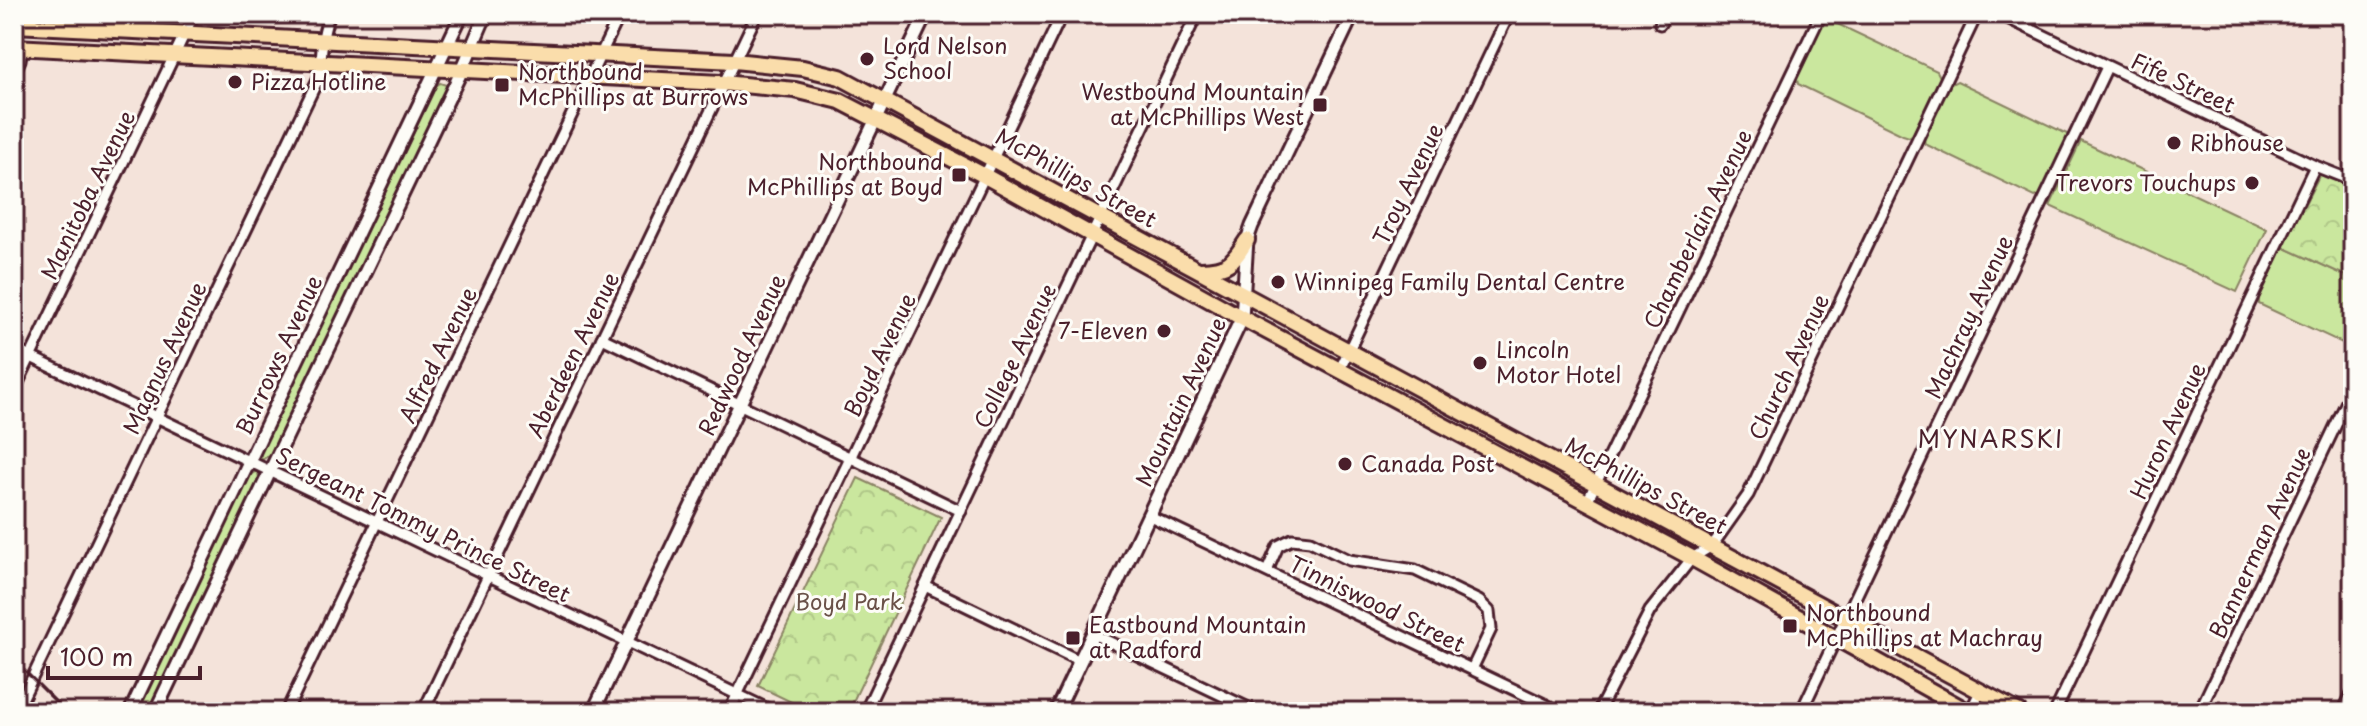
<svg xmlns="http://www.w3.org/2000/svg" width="2367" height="726" viewBox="0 0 2367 726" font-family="'Playpen Sans',sans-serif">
	<defs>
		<pattern id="park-crowns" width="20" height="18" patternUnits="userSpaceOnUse" patternTransform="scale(2)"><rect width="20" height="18" fill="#cae79e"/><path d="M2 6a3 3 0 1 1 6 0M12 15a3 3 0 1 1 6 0" fill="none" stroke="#afc688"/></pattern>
	</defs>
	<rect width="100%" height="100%" fill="#f4e3da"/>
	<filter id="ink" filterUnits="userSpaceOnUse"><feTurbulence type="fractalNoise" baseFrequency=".0125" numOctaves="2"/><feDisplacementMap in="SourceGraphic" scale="16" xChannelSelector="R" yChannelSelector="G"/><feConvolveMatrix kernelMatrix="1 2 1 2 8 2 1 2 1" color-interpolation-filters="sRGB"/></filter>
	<g filter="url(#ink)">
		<!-- green -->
		<g fill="#cae79e" stroke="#8a8364" stroke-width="2">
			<path d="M1829,20L1937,71L1941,79L1913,134L1909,137L1903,135L1798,84L1797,79L1822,25Z"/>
			<path d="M1957,81L2067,134L2068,138L2040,195L2035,197L1925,144L1924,139L1949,85Z"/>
			<path d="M440,83L446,85V91L272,453L262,460L260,453L436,86Z"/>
			<path d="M2081,141L2267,229L2237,292L2050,206Z"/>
			<path d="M2283,247L2353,279V348L2259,304V298Z"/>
			<path d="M257,471L260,480L148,712H135L249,475Z"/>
		</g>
		<!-- park -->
		<g fill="url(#park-crowns)" stroke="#8a8364" stroke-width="2">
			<path d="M2321,172L2353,189V279L2283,247Z"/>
			<path d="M858,478L941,517L848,712H812L758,686Z"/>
		</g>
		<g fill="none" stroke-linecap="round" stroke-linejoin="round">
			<defs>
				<g id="minor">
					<path d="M1999,14L2315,166L2353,181"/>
					<path d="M1660,24L1665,14"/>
					<path d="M24,26L29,14"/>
					<path d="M14,73L20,60L22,48"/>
					<path d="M602,338L961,511"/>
					<path d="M14,349L774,712"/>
					<path d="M1340,369L1509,14"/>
					<path d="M14,391L194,14"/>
					<path d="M1587,502L1821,14"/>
					<path d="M1150,516L1561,712"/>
					<path d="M1267,571L1278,546L1292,539L1310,541L1349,560L1415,570L1479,601L1489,611L1491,629L1472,669"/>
					<path d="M925,586L1080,661"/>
					<path d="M1093,634L1257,712"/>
					<path d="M16,712L320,75C322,54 321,34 330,14"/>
					<path d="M286,712L620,14"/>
					<path d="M423,712L757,14"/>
					<path d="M729,712L1062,14"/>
					<path d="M865,712L1197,14"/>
					<path d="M1598,712L1650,611L1692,558L1712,546L1748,495L1977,14"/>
					<path d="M1801,712L2107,67"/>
					<path d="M1970,712L1980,692"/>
					<path d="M2055,712L2315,166"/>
					<path d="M2199,712L2353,389"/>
					<path d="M2343,712L2353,691"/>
				</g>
				<g id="tertiary">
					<path d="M1242,318L1247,240L1252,226L1353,14"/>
					<path d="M130,712L462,14"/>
					<path d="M155,712L462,70L486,14"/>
					<path d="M593,712L926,14"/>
				</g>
				<path id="secondary" d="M1056,712L1242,318"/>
				<g id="primary">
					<path d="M14,25L734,61L803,68L840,77L2019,712"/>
					<path d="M14,47L722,83L795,90L840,101L985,176L1242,318L1692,558L1969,712"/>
					<path d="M1201,270C1229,269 1233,262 1247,240"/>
				</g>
			</defs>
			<!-- minor casing -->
			<use href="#minor" stroke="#4a1f2b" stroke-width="15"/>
			<!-- tertiary casing -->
			<use href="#tertiary" stroke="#4a1f2b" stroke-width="17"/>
			<!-- secondary casing -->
			<use href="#secondary" stroke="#4a1f2b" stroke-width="18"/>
			<!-- primary casing -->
			<use href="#primary" stroke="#4a1f2b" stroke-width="20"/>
			<!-- minor -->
			<use href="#minor" stroke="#fdfcf7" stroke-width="9"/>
			<!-- tertiary -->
			<use href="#tertiary" stroke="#fdfcf7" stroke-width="11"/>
			<!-- secondary -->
			<use href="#secondary" stroke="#fdfcf7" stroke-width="12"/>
			<!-- primary -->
			<use href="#primary" stroke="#faddab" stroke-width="14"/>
			<!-- rail -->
			<path stroke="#4a1f2b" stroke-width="3" d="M14,660L66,712"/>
		</g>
	</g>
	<!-- markers -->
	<g fill="#4a1f2b" stroke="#fdfcf7" stroke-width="3">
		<circle cx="867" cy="59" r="8"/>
		<circle cx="235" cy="82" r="8"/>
		<rect x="494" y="77" width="16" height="16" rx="4"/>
		<rect x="1312" y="97" width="16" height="16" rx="4"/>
		<circle cx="2174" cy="143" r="8"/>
		<rect x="951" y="167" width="16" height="16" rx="4"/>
		<circle cx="2252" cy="183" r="8"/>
		<circle cx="1278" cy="282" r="8"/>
		<circle cx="1164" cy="331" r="8"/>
		<circle cx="1480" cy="363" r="8"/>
		<circle cx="1345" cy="464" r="8"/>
		<rect x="1782" y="618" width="16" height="16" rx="4"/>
		<rect x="1065" y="630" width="16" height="16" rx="4"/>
	</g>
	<g text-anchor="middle" stroke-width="6" stroke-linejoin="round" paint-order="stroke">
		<!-- poi labels -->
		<g font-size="22" fill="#4a1f2b" stroke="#fdfcf7" text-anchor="start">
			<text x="883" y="54">Lord Nelson<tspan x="883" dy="25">School</tspan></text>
			<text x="518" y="80">Northbound<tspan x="518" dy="25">McPhillips at Burrows</tspan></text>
			<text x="251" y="90">Pizza Hotline</text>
			<text x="1304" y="100" text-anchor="end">Westbound Mountain<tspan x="1304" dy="25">at McPhillips West</tspan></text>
			<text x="2190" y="151">Ribhouse</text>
			<text x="943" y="170" text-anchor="end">Northbound<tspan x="943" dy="25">McPhillips at Boyd</tspan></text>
			<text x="2236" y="191" text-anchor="end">Trevors Touchups</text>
			<text x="1294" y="290">Winnipeg Family Dental Centre</text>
			<text x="1148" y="339" text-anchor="end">7-Eleven</text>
			<text x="1496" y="358">Lincoln<tspan x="1496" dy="25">Motor Hotel</tspan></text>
			<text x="1361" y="472">Canada Post</text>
			<text x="1806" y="621">Northbound<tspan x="1806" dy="25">McPhillips at Machray</tspan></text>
			<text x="1089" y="633">Eastbound Mountain<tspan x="1089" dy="25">at Radford</tspan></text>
		</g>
		<!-- street labels -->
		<g font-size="22" fill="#4a1f2b" stroke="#fdfcf7">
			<text transform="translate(2183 83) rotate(25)" y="8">Fife Street</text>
			<text transform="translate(1076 178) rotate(29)" y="8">McPhillips Street</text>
			<text transform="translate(1408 184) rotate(-64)" y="8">Troy Avenue</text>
			<text transform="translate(88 195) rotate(-64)" y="8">Manitoba Avenue</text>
			<text transform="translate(1698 229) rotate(-64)" y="8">Chamberlain Avenue</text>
			<text transform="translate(1969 317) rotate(-65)" y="8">Machray Avenue</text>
			<text transform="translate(279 355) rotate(-65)" y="8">Burrows Avenue</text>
			<text transform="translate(438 355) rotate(-64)" y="8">Alfred Avenue</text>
			<text transform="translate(573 355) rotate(-64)" y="8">Aberdeen Avenue</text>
			<text transform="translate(742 355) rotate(-65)" y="8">Redwood Avenue</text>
			<text transform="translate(880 355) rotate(-64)" y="8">Boyd Avenue</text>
			<text transform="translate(1015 356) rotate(-64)" y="8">College Avenue</text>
			<text transform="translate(165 358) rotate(-65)" y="8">Magnus Avenue</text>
			<text transform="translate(1789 367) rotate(-65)" y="8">Church Avenue</text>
			<text transform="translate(1181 402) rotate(-65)" y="8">Mountain Avenue</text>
			<text transform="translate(2168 431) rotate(-65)" y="8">Huron Avenue</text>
			<text transform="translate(1646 486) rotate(28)" y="8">McPhillips Street</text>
			<text transform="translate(423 525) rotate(26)" y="8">Sergeant Tommy Prince Street</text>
			<text transform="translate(2260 543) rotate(-65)" y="8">Bannerman Avenue</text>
			<text transform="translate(1377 604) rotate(26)" y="8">Tinniswood Street</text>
		</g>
		<!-- park labels -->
		<g font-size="22" fill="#6a5148" stroke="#fdfcf7">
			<text x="849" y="610">Boyd Park</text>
		</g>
		<!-- neighbourhood labels -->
		<g font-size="24" letter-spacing="2" fill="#4a1f2b" stroke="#fdfcf7">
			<text x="1991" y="448">MYNARSKI</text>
		</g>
	</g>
	<!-- margin -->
	<rect width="2367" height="726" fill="none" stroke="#fdfcf7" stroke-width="48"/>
	<rect x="24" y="24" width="2319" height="678" fill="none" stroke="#4a1f2b" stroke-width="3" filter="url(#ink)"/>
	<!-- scale -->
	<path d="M48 666v12h152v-12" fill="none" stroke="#4a1f2b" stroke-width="4"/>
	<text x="60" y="666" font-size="24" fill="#4a1f2b" stroke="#fdfcf7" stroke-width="6" paint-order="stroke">100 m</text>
</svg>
